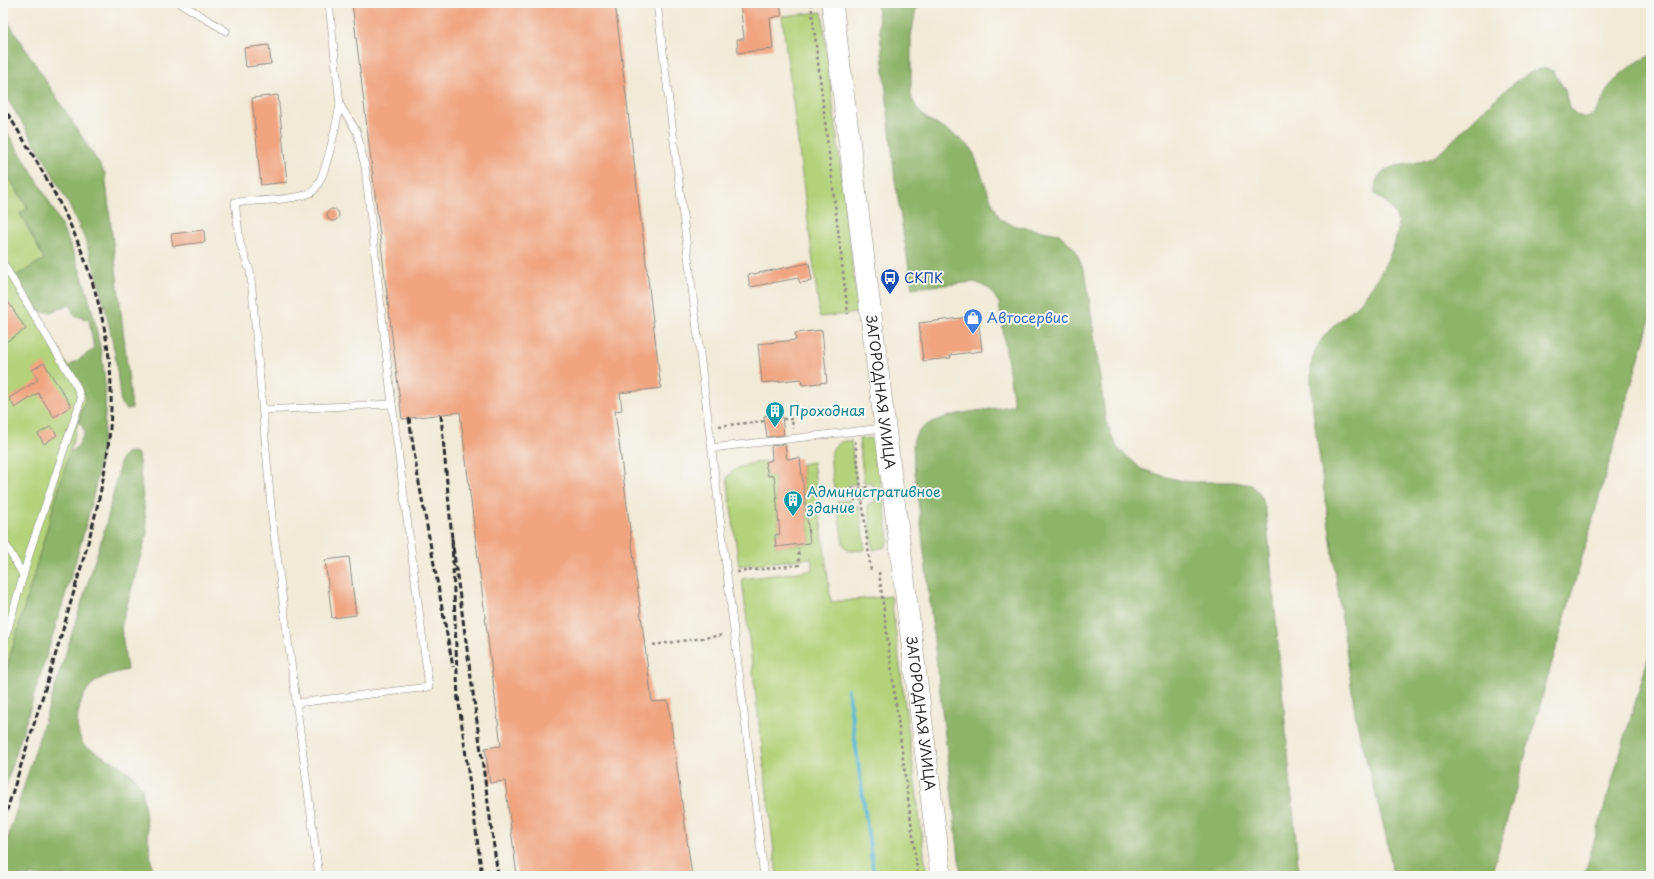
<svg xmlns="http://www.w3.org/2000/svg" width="1654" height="879" viewBox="0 0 1654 879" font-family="'Playpen Sans',sans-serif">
	<rect width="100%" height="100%" fill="#f6f6f2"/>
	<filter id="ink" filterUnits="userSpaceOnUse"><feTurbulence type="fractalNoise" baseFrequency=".025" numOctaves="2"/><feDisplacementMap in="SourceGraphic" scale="8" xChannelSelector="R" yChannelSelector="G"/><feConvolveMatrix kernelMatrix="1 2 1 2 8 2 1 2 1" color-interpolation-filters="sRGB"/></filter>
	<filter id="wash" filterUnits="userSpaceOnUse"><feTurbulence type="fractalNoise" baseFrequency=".012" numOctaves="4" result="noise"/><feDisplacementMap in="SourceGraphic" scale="16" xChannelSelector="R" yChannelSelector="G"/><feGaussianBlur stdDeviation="0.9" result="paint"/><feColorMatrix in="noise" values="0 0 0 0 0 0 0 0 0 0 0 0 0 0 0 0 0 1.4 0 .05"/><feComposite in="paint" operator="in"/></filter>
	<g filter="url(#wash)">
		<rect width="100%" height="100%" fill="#f1ead6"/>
		<!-- green -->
		<g fill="#b3d279" stroke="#6f7e52">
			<path d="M822,12L858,313L820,317L782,16Z"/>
			<path d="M3,168L28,209L20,213L44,259L14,277L86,396L3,681Z"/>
			<path d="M870,438L877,443L882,488L873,489L872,482L864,483L859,439Z"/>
			<path d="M851,440L856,484L848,485L849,493L835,494C834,483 826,453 836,445C840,441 845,441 851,440Z"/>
			<path d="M765,462L768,476L774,475L780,534L775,535L776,547L810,543L801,464L813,462L831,602L891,596L927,876H777L742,579L813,570L811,558L739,566L727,477C738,465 750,463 765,462Z"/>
			<path d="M883,496L889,540L885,547L873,550L868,504L874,503L873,497Z"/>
			<path d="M850,500L851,507L859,506L865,550L849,551L843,544L837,502Z"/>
		</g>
		<!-- forest -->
		<g fill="#8eb469" stroke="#5c704a">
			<path d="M877,3H917L911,36V96L917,109L927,119L956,136L972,149L991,200L1000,219L1015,226L1059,234L1075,249L1086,277L1106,422L1117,447L1141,469L1166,477L1188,482H1233L1252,485L1262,497L1266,512L1299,876H961L914,464C914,456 912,445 914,439C925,411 988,412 1014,405L999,303L990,289L975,282L912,288L895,180Z"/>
			<path d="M3,14L105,173L132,408L127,409L121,404L115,354L107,316L97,276L85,239L69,205L45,160L3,92Z"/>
			<path d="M1651,55V316L1491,876H1393C1386,821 1366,767 1355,713L1313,411C1312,391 1307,365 1317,347C1327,328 1346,317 1361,301C1374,286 1404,239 1397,219C1393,207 1385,201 1375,194C1374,152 1418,175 1443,150C1462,132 1517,72 1541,69C1545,68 1550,70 1553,71L1565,90L1568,104L1576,115L1588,118C1602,109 1601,99 1609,87C1621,72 1634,63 1651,55Z"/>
			<path d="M3,127C47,192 80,251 96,328C100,346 104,366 105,384C109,461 82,539 60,612C41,673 22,734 3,795V681L69,453L78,446L85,432L79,421L86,396L68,367L94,349L89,320L74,315L70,305L50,312L34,311L14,277L44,259L20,213L28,208L3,168Z"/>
			<path d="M134,452L138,454L147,533L121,627L127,670C115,673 104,675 95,682C82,690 75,716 78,730C79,735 81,740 83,745L119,765L132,775L142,788L153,876H3V853L106,525L121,459L126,453Z"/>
			<path d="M1651,649V876H1584Z"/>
		</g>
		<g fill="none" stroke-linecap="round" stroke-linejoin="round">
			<!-- stream -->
			<path stroke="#57b6d6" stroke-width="4" d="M848,690L874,876"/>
		</g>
		<g id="blocks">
			<!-- building -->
			<g fill="#f0a480">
				<path d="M352,3H615L661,388L620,393L622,410L615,411L652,702L668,701L692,876H517L505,781L490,783L485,748L501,746L460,412L402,419Z"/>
				<path d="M740,3H780L782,16L770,18L773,49L738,53L737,39H744Z"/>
				<path d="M269,45L271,64L246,67L244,48Z"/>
				<path d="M278,95L287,182L261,185L252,98Z"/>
				<circle cx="333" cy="215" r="6"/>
				<path d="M204,230L205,242L173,246L171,234Z"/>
				<path d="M809,263L812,281L800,283L798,278L750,287L748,275Z"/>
				<path d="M3,294L26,329L3,344Z"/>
				<path d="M978,316L982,351L950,355L951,358L923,361L919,323Z"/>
				<path d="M822,330L827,382L802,385L801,379L762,383L758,344L796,340L795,333Z"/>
				<path d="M44,363L71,406L54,417L38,393L15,408L9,398L38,380L32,370Z"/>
				<path d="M781,408L784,435L767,437L764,416L769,415V409Z"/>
				<path d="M51,426L57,435L44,444L38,434Z"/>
				<path d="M785,444L787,459L800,458L810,543L776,547L775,535L780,534L774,475L768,476L765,462L772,460L771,446Z"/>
				<path d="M349,557L356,615L332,618L325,560Z"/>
			</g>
		</g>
	</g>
	<g filter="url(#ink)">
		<use href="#blocks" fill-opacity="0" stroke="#8e8a80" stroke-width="1"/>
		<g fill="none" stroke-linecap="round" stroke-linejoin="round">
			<defs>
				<g id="lane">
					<path d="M180,3L226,31"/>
					<path d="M657,3L764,876"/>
					<path d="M3,263L77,387L81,399L31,548L3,646"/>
					<path d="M262,410L392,404"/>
					<path d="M712,448L883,428"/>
					<path d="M3,540L23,575"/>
					<path d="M296,703L429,687L392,404L365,167L357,132L340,105L329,3"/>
					<path d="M319,876L272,518L252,289L250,271L240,243L235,202C251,201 301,200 312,192C326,182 336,123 340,105"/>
				</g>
				<g id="secondary">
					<path id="s1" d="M832,3L941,876"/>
				</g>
			</defs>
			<!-- lane casing -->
			<use href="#lane" stroke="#8e8a80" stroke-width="8"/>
			<!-- secondary casing -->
			<use href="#secondary" stroke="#8e8a80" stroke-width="22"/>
			<!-- path -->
			<g stroke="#8e8a80" stroke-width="2.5" stroke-dasharray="3 3" stroke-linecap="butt">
				<path d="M811,3L848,314"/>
				<path d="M783,419H792L793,429"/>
				<path d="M719,426L765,421"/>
				<path d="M855,441L861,488"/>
				<path d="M827,498L854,495"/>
				<path d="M862,499L855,500L853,489L868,487L869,498L862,499L871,572"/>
				<path d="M737,572L799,565L798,548"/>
				<path d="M879,572L918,876"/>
				<path d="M653,645L724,635"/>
			</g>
			<!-- lane -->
			<use href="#lane" stroke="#fff" stroke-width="7"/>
			<!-- secondary -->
			<use href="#secondary" stroke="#fff" stroke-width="21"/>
			<!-- rail -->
			<g stroke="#2b2b2b" stroke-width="3" stroke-dasharray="6 3" stroke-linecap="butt">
				<path d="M3,106C34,157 66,207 86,263C100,303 111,348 111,390C113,461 92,530 72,598C51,673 26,748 3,823"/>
				<path d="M441,415L452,539"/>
				<path d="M409,418L417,472L453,667"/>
				<path d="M458,696L482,876"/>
				<path d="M458,701L452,539L498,876"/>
			</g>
		</g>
	</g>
	<!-- icons -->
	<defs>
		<symbol id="bus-pin" viewBox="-11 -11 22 30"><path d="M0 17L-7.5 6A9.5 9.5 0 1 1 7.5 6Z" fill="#1a4fb4" stroke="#f6f6f2"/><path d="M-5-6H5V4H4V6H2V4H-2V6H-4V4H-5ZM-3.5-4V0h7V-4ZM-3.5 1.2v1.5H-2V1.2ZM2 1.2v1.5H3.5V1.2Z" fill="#fff"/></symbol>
		<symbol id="shop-pin" viewBox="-11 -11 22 30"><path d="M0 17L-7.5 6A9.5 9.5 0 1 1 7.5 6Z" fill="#3f7fe0" stroke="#f6f6f2"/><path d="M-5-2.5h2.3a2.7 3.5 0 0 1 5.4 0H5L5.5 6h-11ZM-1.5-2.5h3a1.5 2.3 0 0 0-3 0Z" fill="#fff"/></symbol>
		<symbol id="building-pin" viewBox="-11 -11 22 30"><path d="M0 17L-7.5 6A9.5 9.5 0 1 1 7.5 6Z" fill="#0f9aa8" stroke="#f6f6f2"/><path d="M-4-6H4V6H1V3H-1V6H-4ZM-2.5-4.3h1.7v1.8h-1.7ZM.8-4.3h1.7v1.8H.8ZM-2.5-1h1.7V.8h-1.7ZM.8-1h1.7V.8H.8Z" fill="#fff"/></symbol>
	</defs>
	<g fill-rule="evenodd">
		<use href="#bus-pin" x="879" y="267" width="22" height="30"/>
		<use href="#shop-pin" x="962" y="307" width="22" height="30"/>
		<use href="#building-pin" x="764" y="400" width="22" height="30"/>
		<use href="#building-pin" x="782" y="489" width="22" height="30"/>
	</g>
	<g text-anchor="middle" stroke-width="4" stroke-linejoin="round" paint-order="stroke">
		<!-- transit labels -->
		<g font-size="14" fill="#164399" stroke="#f6f6f2" text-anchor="start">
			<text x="904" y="283">СКПК</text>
		</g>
		<!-- shop labels -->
		<g font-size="14" fill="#366cbe" stroke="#f6f6f2" text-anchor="start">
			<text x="987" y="323">Автосервис</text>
		</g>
		<!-- street labels -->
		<g font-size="14" fill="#2b2b2b" stroke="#f6f6f2">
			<text dy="5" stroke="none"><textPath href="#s1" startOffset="392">ЗАГОРОДНАЯ УЛИЦА</textPath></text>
			<text dy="5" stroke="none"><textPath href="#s1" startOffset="716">ЗАГОРОДНАЯ УЛИЦА</textPath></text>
		</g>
		<!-- culture labels -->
		<g font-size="14" fill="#0d838f" stroke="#f6f6f2" text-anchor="start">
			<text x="789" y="416">Проходная</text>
			<text x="807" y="497">Административное<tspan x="807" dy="16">здание</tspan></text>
		</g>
	</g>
	<!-- margin -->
	<rect width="1654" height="879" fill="none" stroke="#f6f6f2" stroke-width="16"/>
</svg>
